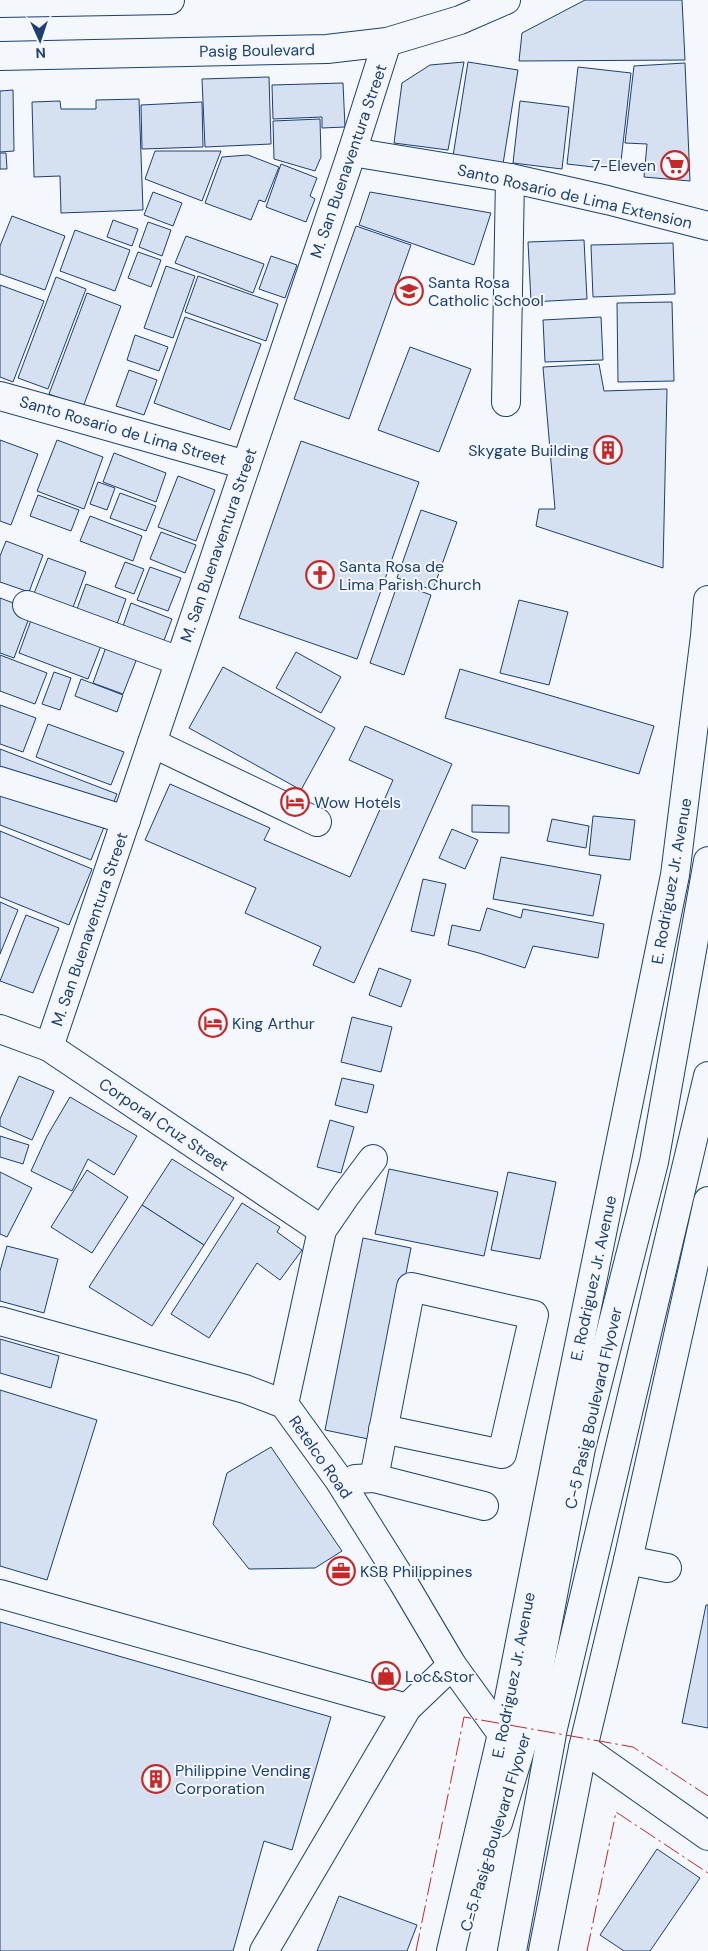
<svg xmlns="http://www.w3.org/2000/svg" width="708" height="1951" viewBox="0 0 708 1951" font-family="'DM Sans',sans-serif">
	<rect width="100%" height="100%" fill="#f4f7fb"/>
	<!-- building -->
	<g fill="#d5e0f0" stroke="#1d3f73">
		<path d="M585,0H682L685,60L519,61L522,33Z"/>
		<path d="M464,62L448,150L394,143L402,83L430,65Z"/>
		<path d="M468,62L518,70L503,164L453,156Z"/>
		<path d="M685,63L690,181L644,177L647,144L625,143L634,66Z"/>
		<path d="M578,67L631,73L620,170L567,164Z"/>
		<path d="M269,77L271,144L205,147L202,79Z"/>
		<path d="M343,83L345,127L322,128V117L273,119L272,85Z"/>
		<path d="M13,90L14,151L0,152V91Z"/>
		<path d="M139,99L143,210L61,213L60,176L34,177L32,102L60,101L61,109H96V100Z"/>
		<path d="M520,101L569,107L562,169L513,163Z"/>
		<path d="M202,102L203,147L142,149L141,105Z"/>
		<path d="M320,119L321,157L315,171L274,159L273,121Z"/>
		<path d="M155,151H221L202,201L145,179Z"/>
		<path d="M0,153H6L7,169H0Z"/>
		<path d="M248,155L279,167L265,202L259,200L251,220L205,203L222,157Z"/>
		<path d="M281,164L317,178L310,196L315,199L306,222L266,207Z"/>
		<path d="M153,192L182,203L173,226L144,215Z"/>
		<path d="M370,192L491,213L474,265L359,225Z"/>
		<path d="M12,216L65,236L45,290L0,274V246Z"/>
		<path d="M113,220L138,229L132,246L107,237Z"/>
		<path d="M148,222L171,230L162,256L139,247Z"/>
		<path d="M356,226L411,245L349,419L294,399Z"/>
		<path d="M75,230L130,250L115,291L60,271Z"/>
		<path d="M186,236L264,264L253,293L175,263Z"/>
		<path d="M584,240L587,299L531,302L528,242Z"/>
		<path d="M673,243L675,294L593,297L591,245Z"/>
		<path d="M138,252L161,260L151,287L128,278Z"/>
		<path d="M271,256L297,265L285,298L259,289Z"/>
		<path d="M166,266L195,276L173,338L144,328Z"/>
		<path d="M198,276L278,304L266,341L185,312Z"/>
		<path d="M56,277L86,289L48,389L18,378Z"/>
		<path d="M0,285L44,301L13,382L0,377Z"/>
		<path d="M87,293L121,306L83,407L49,394Z"/>
		<path d="M672,302L674,381L618,382L617,303Z"/>
		<path d="M185,317L261,344L230,430L154,403Z"/>
		<path d="M601,317L603,360L545,362L543,320Z"/>
		<path d="M135,335L168,347L159,371L127,360Z"/>
		<path d="M410,347L471,369L439,452L378,430Z"/>
		<path d="M599,364L604,391L667,389L663,568L536,526L539,509H555L543,367Z"/>
		<path d="M129,370L157,380L144,415L116,406Z"/>
		<path d="M0,440L38,454L11,525L0,521Z"/>
		<path d="M57,440L103,457L84,509L37,491Z"/>
		<path d="M301,441L419,482L357,659L239,618Z"/>
		<path d="M114,453L166,473L156,502L103,482Z"/>
		<path d="M178,476L215,490L196,541L158,527Z"/>
		<path d="M98,482L115,488L107,510L90,504Z"/>
		<path d="M120,493L156,506L146,531L110,518Z"/>
		<path d="M38,495L79,510L71,531L30,516Z"/>
		<path d="M421,510L457,522L433,590L397,578Z"/>
		<path d="M90,516L142,536L133,561L80,541Z"/>
		<path d="M161,532L196,545L185,573L150,559Z"/>
		<path d="M6,541L43,555L29,592L0,582V556Z"/>
		<path d="M48,558L86,572L72,610L33,596Z"/>
		<path d="M125,562L144,569L134,594L115,587Z"/>
		<path d="M150,567L181,578L168,611L137,600Z"/>
		<path d="M398,583L431,595L404,675L370,663Z"/>
		<path d="M86,584L126,599L117,624L77,609Z"/>
		<path d="M0,598L32,610L14,658L0,653Z"/>
		<path d="M519,600L568,612L549,685L500,673Z"/>
		<path d="M131,603L172,619L163,643L122,629Z"/>
		<path d="M34,612L104,638L88,679L19,653Z"/>
		<path d="M110,636L141,648L123,694L93,683Z"/>
		<path d="M296,652L341,677L321,713L276,688Z"/>
		<path d="M0,655L47,673L35,704L0,691Z"/>
		<path d="M223,667L335,728L301,790L189,728Z"/>
		<path d="M460,669L654,726L639,774L445,718Z"/>
		<path d="M54,672L71,678L60,710L42,704Z"/>
		<path d="M81,679L123,695L117,712L75,696Z"/>
		<path d="M0,705L36,718L23,752L0,744Z"/>
		<path d="M48,724L124,752L111,785L36,757Z"/>
		<path d="M365,726L452,764L354,983L313,965L321,947L245,913L256,888L145,840L170,784L270,828L264,840L350,877L393,780L349,760Z"/>
		<path d="M0,749L117,794L91,860L0,825Z"/>
		<path d="M472,805L509,806V833L472,832Z"/>
		<path d="M593,816L635,820L630,860L589,855Z"/>
		<path d="M552,819L589,826L586,848L547,841Z"/>
		<path d="M452,829L478,840L465,869L439,858Z"/>
		<path d="M0,831L92,869L69,925L0,897Z"/>
		<path d="M501,857L601,875L593,916L493,899Z"/>
		<path d="M423,879L446,884L434,936L411,931Z"/>
		<path d="M0,902L18,910L0,954Z"/>
		<path d="M487,908L521,918L523,909L604,924L598,958L533,946L525,968L479,953L448,945L452,925L480,931Z"/>
		<path d="M26,915L59,928L33,993L0,981Z"/>
		<path d="M379,968L411,980L401,1007L369,995Z"/>
		<path d="M352,1017L392,1027L381,1072L341,1062Z"/>
		<path d="M19,1076L54,1091L32,1140L0,1126V1119Z"/>
		<path d="M342,1078L374,1085L367,1113L335,1105Z"/>
		<path d="M70,1097L137,1136L114,1175L88,1159L72,1191L31,1171L47,1136Z"/>
		<path d="M330,1120L354,1127L341,1173L317,1167Z"/>
		<path d="M0,1136L29,1145L23,1164L0,1157Z"/>
		<path d="M172,1159L234,1198L204,1245L142,1205Z"/>
		<path d="M389,1169L498,1192L484,1256L375,1234Z"/>
		<path d="M87,1170L128,1197L92,1253L51,1227Z"/>
		<path d="M0,1172L32,1188L7,1237L0,1234Z"/>
		<path d="M508,1172L556,1182L540,1259L491,1250Z"/>
		<path d="M242,1203L280,1227L277,1232L302,1250L280,1280L257,1263L209,1338L171,1314Z"/>
		<path d="M142,1205L204,1245L152,1326L89,1287Z"/>
		<path d="M363,1238L411,1248L373,1440L325,1430Z"/>
		<path d="M7,1246L58,1259L44,1313L0,1301V1271Z"/>
		<path d="M0,1339L59,1356L51,1388L0,1373Z"/>
		<path d="M0,1390L97,1420L47,1580L0,1566Z"/>
		<path d="M271,1447L342,1551L315,1568L249,1569L213,1524L227,1473Z"/>
		<path d="M706,1605H708V1728L682,1723Z"/>
		<path d="M0,1622L331,1717L292,1850L264,1841L233,1951H0Z"/>
		<path d="M657,1849L700,1878L650,1951H624L600,1935Z"/>
		<path d="M339,1896L417,1925L407,1951H317Z"/>
	</g>
	<g fill="none" stroke-linecap="round" stroke-linejoin="round">
		<defs>
			<g id="minor">
				<path d="M352,152L510,178L607,200L708,226"/>
				<path d="M0,396L246,465"/>
				<path d="M506,402L510,178"/>
				<path d="M27,605L179,661"/>
				<path d="M152,743L317,822"/>
				<path d="M0,781L126,820"/>
				<path d="M0,1029L49,1047L322,1230"/>
				<path d="M49,1047L352,152L387,42"/>
				<path d="M373,1159L346,1195L322,1230L284,1404L339,1480L403,1582L452,1665L502,1734"/>
				<path d="M0,1321L245,1389L284,1404"/>
				<path d="M374,1478L411,1287L534,1315L502,1454L383,1429"/>
				<path d="M355,1479L374,1478L484,1506"/>
				<path d="M628,1560L667,1568"/>
				<path d="M0,1594L407,1708"/>
				<path d="M264,1951L407,1708L452,1665"/>
			</g>
			<g id="major">
				<path d="M0,3L170,0"/>
				<path d="M0,56L327,49L387,42L460,20L506,0"/>
				<path d="M583,1748L708,1836"/>
				<path d="M498,1823L529,1721L581,1448L654,1162L708,861"/>
				<path d="M451,1951L502,1734L560,1439L675,875L705,636L708,600"/>
				<path d="M512,1951L553,1728L708,1076"/>
				<path d="M543,1951L583,1748L628,1560L708,1201"/>
			</g>
		</defs>
		<!-- minor casing -->
		<use href="#minor" stroke="#1d3f73" stroke-width="30"/>
		<!-- major casing -->
		<use href="#major" stroke="#1d3f73" stroke-width="30"/>
		<!-- minor -->
		<use href="#minor" stroke="#f4f7fb" stroke-width="28"/>
		<!-- major -->
		<use href="#major" stroke="#f4f7fb" stroke-width="28"/>
		<!-- power -->
		<g stroke="#c62828" stroke-width="1" stroke-dasharray="18 4 2.5 4" stroke-linecap="butt">
			<path d="M416,1951L464,1717L633,1747L708,1796"/>
			<path d="M587,1951L616,1812L708,1873"/>
		</g>
	</g>
	<!-- icons -->
	<defs>
		<symbol id="supermarket-ring" viewBox="-11 -11 22 22"><circle r="9.5" fill="#f4f7fb" stroke="#c62828" stroke-width="1.5"/><path d="M-6-5.5h2.5l.6 2H6L4.5 2H-2.5L-4.4-4H-6ZM-1.5 3.2a1.3 1.3 0 1 0 .1 0ZM3 3.2a1.3 1.3 0 1 0 .1 0Z" fill="#c62828"/></symbol>
		<symbol id="school-ring" viewBox="-11 -11 22 22"><circle r="9.5" fill="#f4f7fb" stroke="#c62828" stroke-width="1.5"/><path d="M0-5L7-2L0 1L-7-2ZM-4 1L0 2.5L4 1V4Q0 6-4 4Z" fill="#c62828"/></symbol>
		<symbol id="building-ring" viewBox="-11 -11 22 22"><circle r="9.5" fill="#f4f7fb" stroke="#c62828" stroke-width="1.5"/><path d="M-4-6H4V6H1V3H-1V6H-4ZM-2.5-4.3h1.7v1.8h-1.7ZM.8-4.3h1.7v1.8H.8ZM-2.5-1h1.7V.8h-1.7ZM.8-1h1.7V.8H.8Z" fill="#c62828"/></symbol>
		<symbol id="church-ring" viewBox="-11 -11 22 22"><circle r="9.5" fill="#f4f7fb" stroke="#c62828" stroke-width="1.5"/><path d="M-1.2-6h2.4v3.5h3.3v2.4h-3.3V6h-2.4V-.1h-3.3v-2.4h3.3Z" fill="#c62828"/></symbol>
		<symbol id="hotel-ring" viewBox="-11 -11 22 22"><circle r="9.5" fill="#f4f7fb" stroke="#c62828" stroke-width="1.5"/><path d="M-6-4.5h1.5V1H6V5H4.5V3h-9V5H-6ZM-4 0a1.8 1.8 0 1 1 3.6 0ZM.5 0V-2.5h3Q6-2.5 6 0Z" fill="#c62828"/></symbol>
		<symbol id="office-ring" viewBox="-11 -11 22 22"><circle r="9.5" fill="#f4f7fb" stroke="#c62828" stroke-width="1.5"/><path d="M-6-3h4V-5.5h4V-3h4V5H-6ZM-1-4.5V-3h2v-1.5ZM-6 0V1H6V0Z" fill="#c62828"/></symbol>
		<symbol id="shop-ring" viewBox="-11 -11 22 22"><circle r="9.5" fill="#f4f7fb" stroke="#c62828" stroke-width="1.5"/><path d="M-5-2.5h2.3a2.7 3.5 0 0 1 5.4 0H5L5.5 6h-11ZM-1.5-2.5h3a1.5 2.3 0 0 0-3 0Z" fill="#c62828"/></symbol>
	</defs>
	<g fill-rule="evenodd">
		<use href="#supermarket-ring" x="659" y="149" width="32" height="32"/>
		<use href="#school-ring" x="393" y="275" width="32" height="32"/>
		<use href="#building-ring" x="592" y="434" width="32" height="32"/>
		<use href="#church-ring" x="304" y="559" width="32" height="32"/>
		<use href="#hotel-ring" x="279" y="786" width="32" height="32"/>
		<use href="#hotel-ring" x="197" y="1007" width="32" height="32"/>
		<use href="#office-ring" x="325" y="1555" width="32" height="32"/>
		<use href="#shop-ring" x="370" y="1660" width="32" height="32"/>
		<use href="#building-ring" x="140" y="1763" width="32" height="32"/>
	</g>
	<g text-anchor="middle" stroke-width="4" stroke-linejoin="round" paint-order="stroke">
		<!-- street labels -->
		<g font-size="16" fill="#1d3f73" stroke="#f4f7fb">
			<text transform="translate(257 50) rotate(-1)" y="6">Pasig Boulevard</text>
			<text transform="translate(348 161) rotate(-71)" y="6">M. San Buenaventura Street</text>
			<text transform="translate(575 196) rotate(13)" y="6">Santo Rosario de Lima Extension</text>
			<text transform="translate(123 430) rotate(16)" y="6">Santo Rosario de Lima Street</text>
			<text transform="translate(218 545) rotate(-71)" y="6">M. San Buenaventura Street</text>
			<text transform="translate(671 881) rotate(-80)" y="6">E. Rodriguez Jr. Avenue</text>
			<text transform="translate(89 929) rotate(-71)" y="6">M. San Buenaventura Street</text>
			<text transform="translate(164 1124) rotate(34)" y="6">Corporal Cruz Street</text>
			<text transform="translate(593 1278) rotate(-78)" y="6">E. Rodriguez Jr. Avenue</text>
			<text transform="translate(593 1408) rotate(-77)" y="6">C-5 Pasig Boulevard Flyover</text>
			<text transform="translate(321 1457) rotate(55)" y="6">Retelco Road</text>
			<text transform="translate(513 1675) rotate(-79)" y="6">E. Rodriguez Jr. Avenue</text>
			<text transform="translate(495 1832) rotate(-73)" y="6">C-5 Pasig Boulevard Flyover</text>
		</g>
		<!-- poi labels -->
		<g font-size="16" fill="#1d3f73" stroke="#f4f7fb" text-anchor="start">
			<text x="656" y="171" text-anchor="end">7-Eleven</text>
			<text x="428" y="288">Santa Rosa<tspan x="428" dy="18">Catholic School</tspan></text>
			<text x="589" y="456" text-anchor="end">Skygate Building</text>
			<text x="339" y="572">Santa Rosa de<tspan x="339" dy="18">Lima Parish Church</tspan></text>
			<text x="314" y="808">Wow Hotels</text>
			<text x="232" y="1029">King Arthur</text>
			<text x="360" y="1577">KSB Philippines</text>
			<text x="405" y="1682">Loc&amp;Stor</text>
			<text x="175" y="1776">Philippine Vending<tspan x="175" dy="18">Corporation</tspan></text>
		</g>
	</g>
	<!-- north arrow -->
	<g transform="translate(40 40) rotate(177)" stroke="#f4f7fb" stroke-width="4" paint-order="stroke">
	<path d="M0-4L9 19L0 12L-9 19Z" fill="#1d3f73"/>
	<text y="-8" font-size="14" font-weight="bold" text-anchor="middle" fill="#1d3f73">N</text>
	</g>
</svg>
